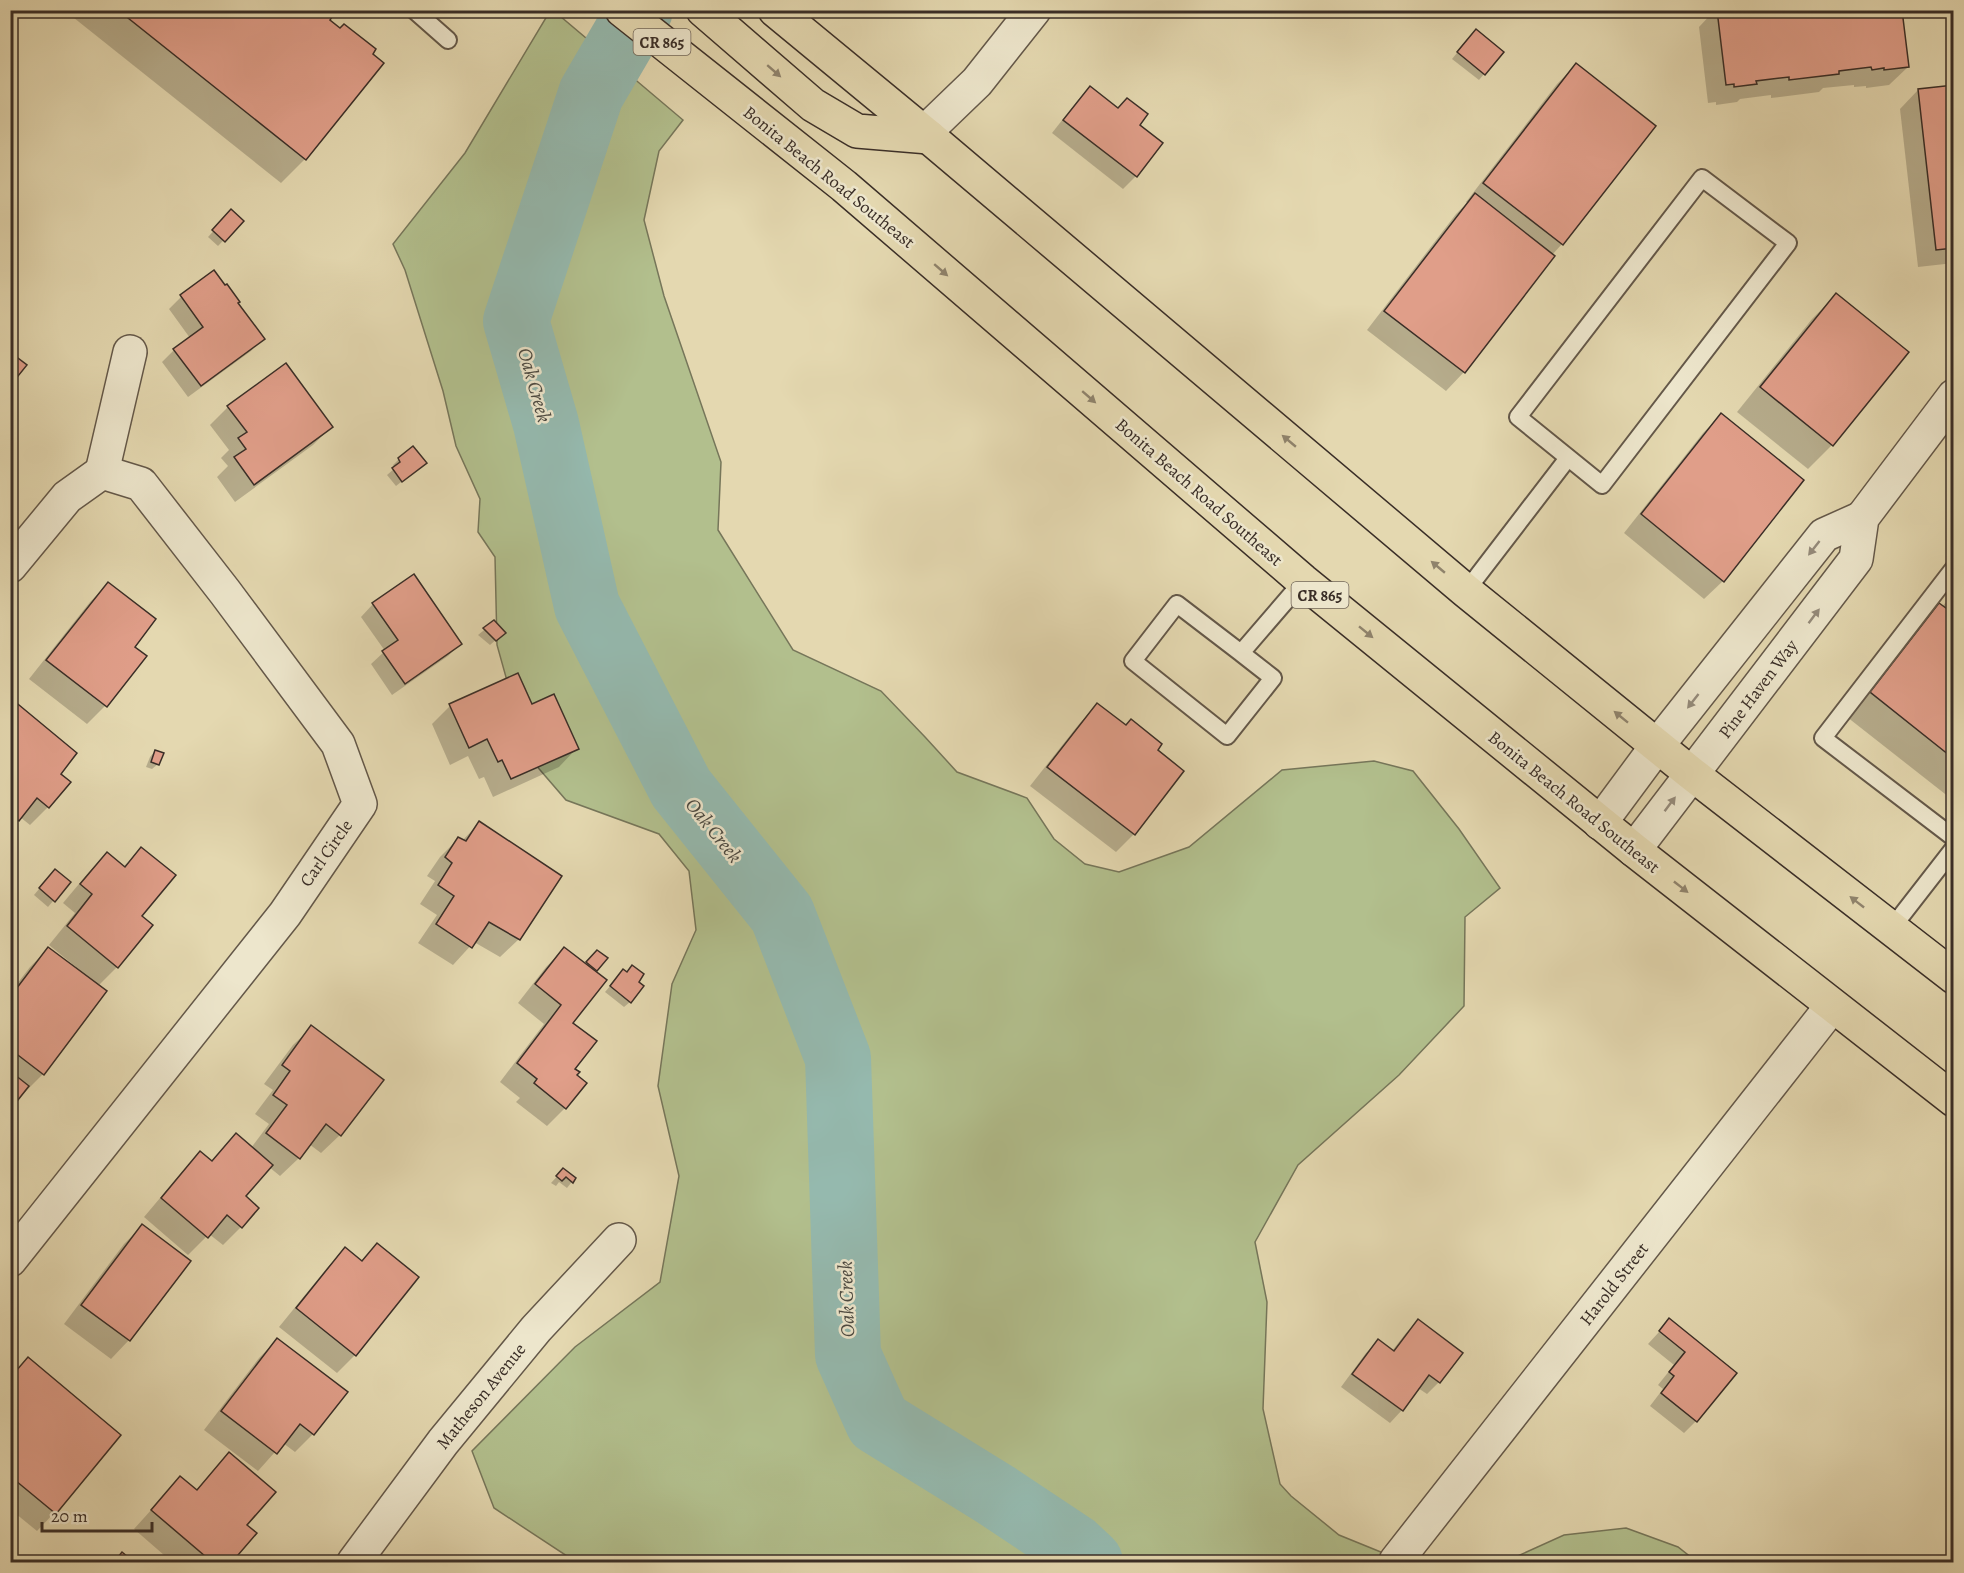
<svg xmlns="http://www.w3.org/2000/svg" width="1964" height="1573" viewBox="0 0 1964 1573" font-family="Alegreya,serif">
	<rect width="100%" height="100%" fill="#e4d8b0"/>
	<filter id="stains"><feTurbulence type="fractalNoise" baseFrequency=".00333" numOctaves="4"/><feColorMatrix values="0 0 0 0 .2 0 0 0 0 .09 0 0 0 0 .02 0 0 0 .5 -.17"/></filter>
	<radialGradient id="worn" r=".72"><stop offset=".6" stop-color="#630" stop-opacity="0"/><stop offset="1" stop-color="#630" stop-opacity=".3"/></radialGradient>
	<!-- green -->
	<g fill="#b2bf8d" stroke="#76765a" stroke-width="1.5">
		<path d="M550,11H554L683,120L659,151L644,220L664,296L721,462L718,530L793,650L881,691L925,737L957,772L1027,798L1054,839L1085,864L1119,872L1189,847L1282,770L1374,761L1413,771L1459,829L1500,888L1465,917L1464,1006L1399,1075L1298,1165L1255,1242L1267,1302L1263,1409L1280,1484L1291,1496L1339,1535L1398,1559L1413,1562H576L494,1508L472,1451L575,1347L660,1282L679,1176L658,1086L672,984L696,930L689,871L659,834L566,800L528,756L497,645L495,557L478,532L480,499L456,446L443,391L405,270L393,244L465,153Z"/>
		<path d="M1626,1528L1678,1547L1697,1562H1496L1511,1559L1564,1535Z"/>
	</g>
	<!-- shadow -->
	<g fill="#0003">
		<path d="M64,10H321L305,159L281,183Z"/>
		<path d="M1715,10H1900L1908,67L1889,85L1866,88V86L1854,87V85L1823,88L1819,92L1771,98V95L1740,99L1737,102L1716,105V102L1708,103L1699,27Z"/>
		<path d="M1470,37L1484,74L1479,80L1452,59Z"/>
		<path d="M1576,65L1562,244L1552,255L1553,256L1464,372L1446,391L1367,330L1456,214L1467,203L1466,202L1557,84Z"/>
		<path d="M1954,86V263L1918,267L1900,109L1918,90Z"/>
		<path d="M1090,88L1161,144L1136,176L1123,189L1052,133L1078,100Z"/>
		<path d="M232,211L242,221L218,246L208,237Z"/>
		<path d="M213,272L263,338L251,351L188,397L162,362L174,350L190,338L169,309L181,297Z"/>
		<path d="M1836,295L1907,352L1832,445L1808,469L1737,412L1812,319Z"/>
		<path d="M228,407L331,427L313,445L235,502L217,477L228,466L221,458L229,450L210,425Z"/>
		<path d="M1721,415L1802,480L1723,581L1704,599L1624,533L1703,433Z"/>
		<path d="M399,459L419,468L396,486L387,475L395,468L393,465Z"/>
		<path d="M108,584L132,647L145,656L105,706L87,724L29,679L90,602Z"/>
		<path d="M1954,592V801L1847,717L1916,629L1940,605L1942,607Z"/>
		<path d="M373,604L461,643L448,656L392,695L371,664L385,651L361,617Z"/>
		<path d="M494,622L498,638L490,645L478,635Z"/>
		<path d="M10,704L58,774L48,807L30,825L20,817L10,827Z"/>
		<path d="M1097,705L1156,751L1134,834L1116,852L1030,786L1079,724Z"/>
		<path d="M450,706H531L577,748L559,767L493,797L484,777L479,779L468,756L450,765L432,724Z"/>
		<path d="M155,751L158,764L152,769L146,767L150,757Z"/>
		<path d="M479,823L519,939L500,957L474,942L453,965L418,943L437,915L420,904L435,881L427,876L440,857L459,838L462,841Z"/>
		<path d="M142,849L140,916L117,967L98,986L43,1074L25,1092L23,1091L10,1108V993L30,967L48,949L75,969L76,967L49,945L75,913L63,903L89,872L107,854L123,867Z"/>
		<path d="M50,876L69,882L48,907L34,895Z"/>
		<path d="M564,949L585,965L592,957L606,958L594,972L571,1023L573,1069L565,1108L547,1126L516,1102L520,1098L500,1082L544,1024L518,1003L546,967Z"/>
		<path d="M632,967L630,1002L624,1007L605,992L618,977L626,973Z"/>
		<path d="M312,1027L382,1080L340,1135L321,1153L309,1144L299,1158L280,1176L269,1167L244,1196L241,1227L223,1245L209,1234L188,1255L144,1217L182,1172L200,1153L211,1162L236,1135L251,1148L269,1124L255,1114L273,1090L264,1084L293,1045Z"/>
		<path d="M563,1170L574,1179L567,1188L559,1182L556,1186L551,1183Z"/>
		<path d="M142,1226L189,1261L129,1340L111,1359L64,1324L124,1244Z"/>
		<path d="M377,1245L417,1278L355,1355L337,1373L279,1327L327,1268L345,1249L360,1262Z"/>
		<path d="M1670,1320L1735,1373L1696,1421L1684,1433L1650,1406L1663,1389L1658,1385L1674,1365L1648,1344Z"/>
		<path d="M1418,1321L1439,1382L1427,1394L1418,1388L1402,1410L1390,1423L1341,1387L1366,1353L1378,1341L1392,1351L1406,1333Z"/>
		<path d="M277,1340L313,1434L295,1452L283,1443L258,1471L204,1430L259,1358Z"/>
		<path d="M28,1359L55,1512L37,1531L10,1509V1377Z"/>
		<path d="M229,1454L245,1525L255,1533L230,1562H172L134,1529L180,1478L195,1491Z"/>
	</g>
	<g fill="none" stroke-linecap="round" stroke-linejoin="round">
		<!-- river -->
		<path stroke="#95b9ae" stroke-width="66" d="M640,10L591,94L516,321L546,424L587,606L681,788L782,914L838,1058L848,1355L878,1422L996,1495L1074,1547L1090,1562"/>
	</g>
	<!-- building -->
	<g fill="#e09e89" stroke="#3a2e27" stroke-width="1.5">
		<path d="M118,10H324L332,17L330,20L340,28L344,24L376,49L373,54L384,63L306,160Z"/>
		<path d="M1717,10H1902L1909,67L1884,70V68L1872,70L1871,67L1839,71V74L1789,80V77L1756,81L1757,84L1734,87V84L1726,85Z"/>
		<path d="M1476,29L1504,52L1485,75L1457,52Z"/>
		<path d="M1576,63L1656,126L1563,245L1483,183Z"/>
		<path d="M1954,85V248L1936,250L1918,89Z"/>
		<path d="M1090,86L1118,108L1127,98L1148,114L1140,125L1163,143L1137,177L1063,120Z"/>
		<path d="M1475,193L1555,256L1465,373L1384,311Z"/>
		<path d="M231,209L244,221L225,242L212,230Z"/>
		<path d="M214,270L225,285L227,284L240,302L238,303L265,339L201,386L173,349L203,327L180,295Z"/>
		<path d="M1836,293L1909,352L1833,446L1760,387Z"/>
		<path d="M10,352L27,365L10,386Z"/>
		<path d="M286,363L333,427L254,485L234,457L246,449L238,438L247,432L227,406Z"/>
		<path d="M1721,413L1804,480L1724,582L1641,514Z"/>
		<path d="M413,446L427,463L402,482L392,468L400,462L398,458Z"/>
		<path d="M414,574L462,644L405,684L382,651L398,640L372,603Z"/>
		<path d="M108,582L156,619L135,647L147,656L107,707L46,660Z"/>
		<path d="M1939,603L1954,614V759L1870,692Z"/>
		<path d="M494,620L506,633L496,641L483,628Z"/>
		<path d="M518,673L532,704L554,694L579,749L511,779L502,760L498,762L487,739L469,748L449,704Z"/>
		<path d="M13,700L77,753L61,774L71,782L49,808L37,798L19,821L10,814V703Z"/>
		<path d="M1097,703L1126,725L1131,719L1162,744L1158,750L1184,771L1135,835L1047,767Z"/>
		<path d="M155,750L164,753L159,765L151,762Z"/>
		<path d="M479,821L562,876L520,940L489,922L472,948L436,924L454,896L438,885L452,863L445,857L458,837L466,841Z"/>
		<path d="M141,847L176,875L142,916L153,925L118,968L67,926L92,894L80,884L107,852L125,867Z"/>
		<path d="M55,869L71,882L55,902L39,888Z"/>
		<path d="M48,947L107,991L44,1075L10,1049V997Z"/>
		<path d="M564,947L607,980L573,1023L597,1041L575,1069L580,1072L577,1075L587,1083L566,1109L534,1083L537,1079L517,1063L561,1005L535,984Z"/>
		<path d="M597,950L608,958L597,971L586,962Z"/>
		<path d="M632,965L644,974L639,982L644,986L631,1003L610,986L623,969L627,972Z"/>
		<path d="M311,1025L384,1080L341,1136L326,1124L300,1159L266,1133L287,1105L273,1095L290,1071L282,1065Z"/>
		<path d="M10,1071L29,1086L10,1110Z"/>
		<path d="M236,1133L273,1165L246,1196L259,1208L242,1228L227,1215L208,1238L161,1198L200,1151L212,1161Z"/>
		<path d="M563,1168L576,1178L573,1183L566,1177L562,1181L556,1176Z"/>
		<path d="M142,1224L191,1261L130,1341L81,1305Z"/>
		<path d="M377,1243L419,1277L356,1356L296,1308L345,1247L362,1261Z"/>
		<path d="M1669,1318L1737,1373L1697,1422L1661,1393L1674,1376L1669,1372L1685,1352L1659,1331Z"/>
		<path d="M1418,1319L1463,1353L1440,1383L1429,1375L1403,1411L1352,1374L1378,1339L1394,1351Z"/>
		<path d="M277,1338L348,1392L314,1435L300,1424L277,1454L221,1411Z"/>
		<path d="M28,1357L121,1435L56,1514L10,1476V1378Z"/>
		<path d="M229,1452L276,1492L247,1525L257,1533L232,1562H212L151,1510L180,1476L197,1490Z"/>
		<path d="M122,1552L134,1562H114Z"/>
	</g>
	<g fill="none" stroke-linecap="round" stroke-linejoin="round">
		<defs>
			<g id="service">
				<path d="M414,10L448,40"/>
				<path d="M1702,178L1788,243L1602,485L1518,417Z"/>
				<path d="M1954,568L1823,738L1954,838"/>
				<path d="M1466,591L1568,458"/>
				<path d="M1241,653L1273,678L1227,736L1133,661L1177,604L1241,653L1303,581"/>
				<path d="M1891,929L1954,848"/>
			</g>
			<g id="minor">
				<path d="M924,133L977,82L1034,10"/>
				<path d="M102,472L130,352"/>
				<path d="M10,566L67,497L102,472L141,484L225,592L338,744L360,804L285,914L10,1260"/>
				<path d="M1600,823L1657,746L1824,535L1862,518"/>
				<path d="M1634,850L1856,559L1862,518L1954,396"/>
				<path d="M1396,1561L1832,1006"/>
				<path d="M354,1562L443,1442L536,1329L619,1240"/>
			</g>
			<g id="primary">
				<path d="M622,10L844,186L1303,581L1634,850L1954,1100"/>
				<path d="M703,10L813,105L857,131L929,137"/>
				<path d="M775,10L929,137L1466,591L1692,774L1954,977"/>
			</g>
		</defs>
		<!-- service casing -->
		<use href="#service" stroke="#645849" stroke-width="20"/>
		<!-- minor casing -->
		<use href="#minor" stroke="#645849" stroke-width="36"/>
		<!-- primary casing -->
		<use href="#primary" stroke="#3a2e27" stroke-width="36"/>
		<!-- service -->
		<use href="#service" stroke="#ede6cc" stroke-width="16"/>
		<!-- minor -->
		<use href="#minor" stroke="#ede6cc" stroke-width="33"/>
		<!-- primary -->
		<use href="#primary" stroke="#e4d8b0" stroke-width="33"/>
	</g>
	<!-- one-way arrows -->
	<defs><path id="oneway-solid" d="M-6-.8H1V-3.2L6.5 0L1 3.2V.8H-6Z" transform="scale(1.5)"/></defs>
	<g fill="#8f836c">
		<use href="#oneway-solid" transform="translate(774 71) rotate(41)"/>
		<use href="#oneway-solid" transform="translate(941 270) rotate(41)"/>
		<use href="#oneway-solid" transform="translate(1089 397) rotate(41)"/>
		<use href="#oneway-solid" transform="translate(1289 441) rotate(-140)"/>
		<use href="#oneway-solid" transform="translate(1438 567) rotate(-140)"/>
		<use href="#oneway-solid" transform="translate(1366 632) rotate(39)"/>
		<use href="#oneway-solid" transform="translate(1621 717) rotate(-141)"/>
		<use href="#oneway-solid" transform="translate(1681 887) rotate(38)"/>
		<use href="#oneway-solid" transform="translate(1857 902) rotate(-142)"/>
	</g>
	<g fill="#948a7a">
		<use href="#oneway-solid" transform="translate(1814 548) rotate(128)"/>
		<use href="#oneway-solid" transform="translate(1814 616) rotate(-53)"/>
		<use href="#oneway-solid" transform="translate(1693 701) rotate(128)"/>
		<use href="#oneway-solid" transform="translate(1670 804) rotate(-53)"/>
	</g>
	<g text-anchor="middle" stroke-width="5" stroke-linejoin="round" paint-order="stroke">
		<!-- shield labels -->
		<g fill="#ede6cc" stroke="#706558" stroke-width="1.5">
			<rect x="633.5" y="29" width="57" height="26" rx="4.5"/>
			<rect x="1291.5" y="582" width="57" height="26" rx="4.5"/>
		</g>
		<g font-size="16" font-weight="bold" fill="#3a2e27">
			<text x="662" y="48">CR 865</text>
			<text x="1320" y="601">CR 865</text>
		</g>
		<!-- street labels -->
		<g font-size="18" fill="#3a2e27" stroke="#ede6cc">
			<text transform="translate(829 177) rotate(39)" y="6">Bonita Beach Road Southeast</text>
			<text transform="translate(1199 492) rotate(41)" y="6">Bonita Beach Road Southeast</text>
			<text transform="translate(1758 689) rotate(-53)" y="6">Pine Haven Way</text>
			<text transform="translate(1574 802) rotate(39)" y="6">Bonita Beach Road Southeast</text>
			<text transform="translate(326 853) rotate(-55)" y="6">Carl Circle</text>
			<text transform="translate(1614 1284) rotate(-52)" y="6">Harold Street</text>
			<text transform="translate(481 1396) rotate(-51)" y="6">Matheson Avenue</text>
		</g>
		<!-- water labels -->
		<g font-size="20" font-style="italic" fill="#4c4a42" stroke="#ede6cc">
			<text transform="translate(535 385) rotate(74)" y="7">Oak Creek</text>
			<text transform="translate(714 830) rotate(51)" y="7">Oak Creek</text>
			<text transform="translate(846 1299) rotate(-92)" y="7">Oak Creek</text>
		</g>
	</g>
	<!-- margin -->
	<rect width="1964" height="1573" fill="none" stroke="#e4d8b0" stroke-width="36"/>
	<rect x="12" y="12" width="1940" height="1549" fill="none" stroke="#3a2e27" stroke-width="3"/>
	<rect x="18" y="18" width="1928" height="1537" fill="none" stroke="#3a2e27" stroke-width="1.5"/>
	<!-- scale -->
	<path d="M42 1522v9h110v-9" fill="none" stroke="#3a2e27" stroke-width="3"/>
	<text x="51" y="1522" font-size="18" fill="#3a2e27" stroke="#ede6cc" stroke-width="4.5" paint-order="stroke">20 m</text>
	<rect width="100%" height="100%" filter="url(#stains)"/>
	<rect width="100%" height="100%" fill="url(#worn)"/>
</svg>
